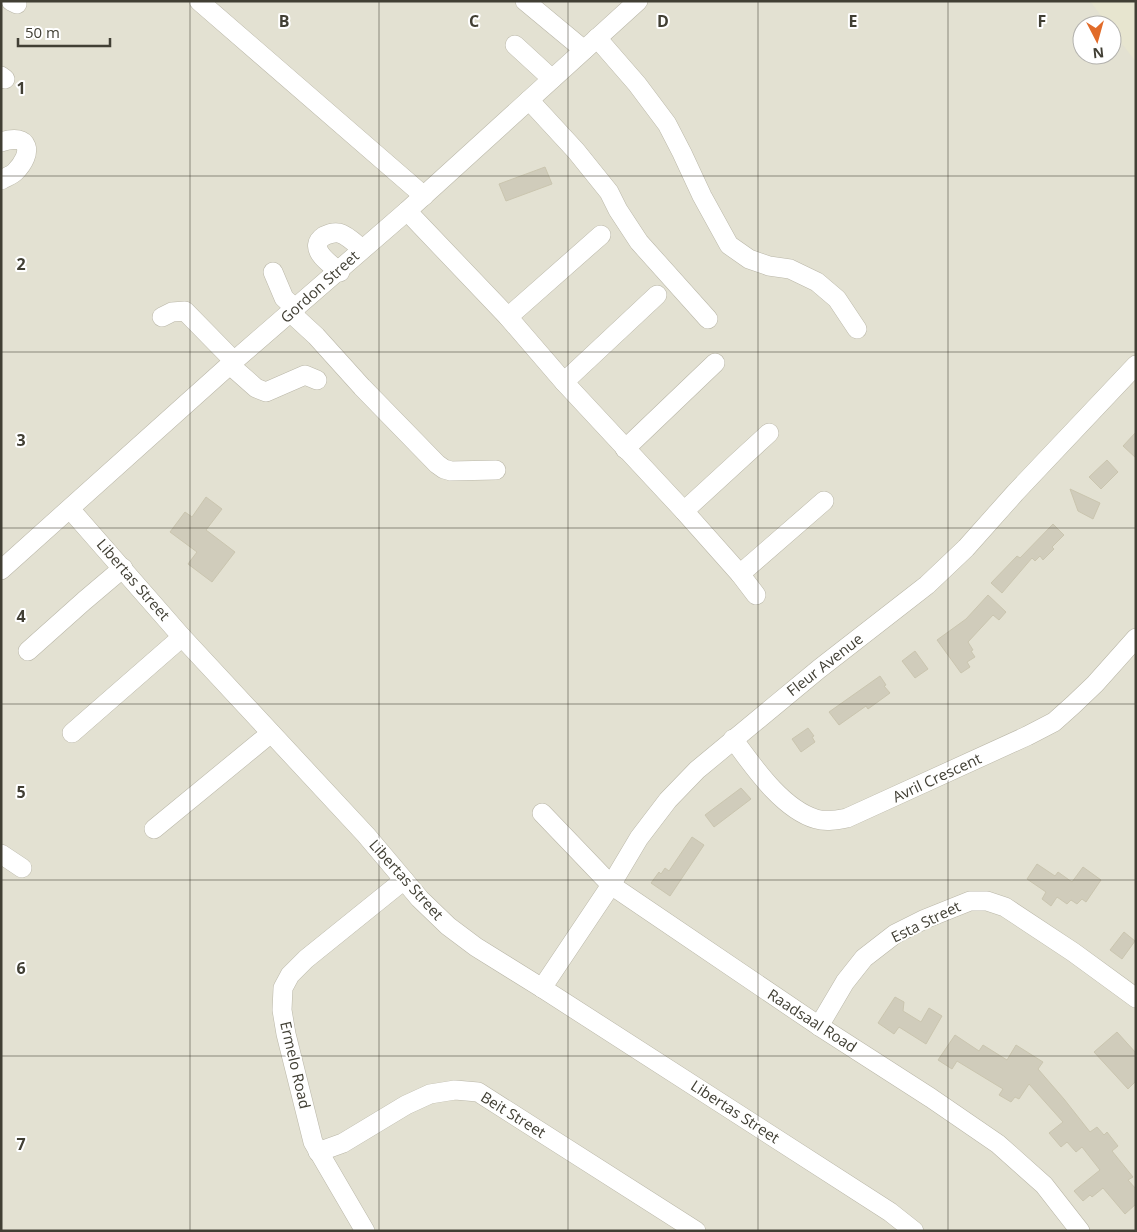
<svg xmlns="http://www.w3.org/2000/svg" width="1137" height="1232" viewBox="0 0 1137 1232" font-family="'Open Sans',sans-serif">
	<rect width="100%" height="100%" fill="#f0eee4"/>
	<!-- residential -->
	<path fill="#e3e1d2" fill-rule="evenodd" d="M1,1H1136V1231H1ZM1082,25H1112V55H1082Z"/>
	<!-- education -->
	<path fill="#e7e5cf" d="M1090,1H1136V62L1112,31V25H1108Z"/>
	<!-- building -->
	<g fill="#d0ccbb" stroke="#cac5af">
		<path d="M545,167L552,184L506,201L499,184Z"/>
		<path d="M1136,432V458L1123,446Z"/>
		<path d="M1107,460L1118,472L1101,489L1089,477Z"/>
		<path d="M1070,489L1100,503L1093,519L1078,511Z"/>
		<path d="M206,497L222,509L206,530L235,552L212,582L188,564L197,552L170,532L185,512L192,517Z"/>
		<path d="M1053,524L1064,535L1052,547L1054,549L1043,560L1040,556L1035,561L1032,558L1002,593L991,583L1017,556L1020,558Z"/>
		<path d="M988,595L1006,612L999,620L993,615L968,642L973,650L971,651L975,657L967,662L970,667L961,673L937,640L966,619Z"/>
		<path d="M915,651L928,669L915,678L902,661Z"/>
		<path d="M880,676L886,685L884,686L890,693L868,709L866,706L839,725L829,712Z"/>
		<path d="M808,728L814,736L812,737L815,742L801,752L792,739Z"/>
		<path d="M741,788L751,799L714,827L705,815Z"/>
		<path d="M692,837L704,845L670,896L651,883L659,872L661,874L665,868L669,871Z"/>
		<path d="M1037,864L1055,876L1058,872L1072,882L1083,867L1101,880L1086,902L1082,899L1077,904L1071,900L1067,904L1057,897L1051,906L1042,899L1046,892L1027,879Z"/>
		<path d="M1124,932L1135,941L1122,959L1110,950Z"/>
		<path d="M895,997L904,1002L903,1011L921,1022L929,1008L942,1016L926,1044L899,1027L894,1034L878,1023Z"/>
		<path d="M1117,1032L1136,1053V1081L1128,1089L1094,1052Z"/>
		<path d="M955,1035L979,1051L983,1045L1007,1060L1016,1045L1043,1062L1038,1069L1064,1099L1090,1132L1097,1127L1104,1135L1107,1132L1118,1146L1112,1151L1133,1177L1128,1180L1136,1189V1204L1125,1214L1103,1188L1092,1197L1090,1195L1083,1201L1074,1191L1100,1170L1082,1147L1076,1152L1067,1142L1061,1147L1049,1133L1063,1122L1029,1084L1019,1099L1015,1097L1011,1102L999,1095L1003,1089L957,1061L952,1069L938,1060Z"/>
	</g>
	<g fill="none" stroke-linecap="round" stroke-linejoin="round">
		<defs>
			<g id="minor">
				<path d="M11,1L17,4"/>
				<path d="M199,1L424,196"/>
				<path d="M525,1L584,50"/>
				<path d="M597,38L637,84L667,124L682,153L702,196L729,245L749,259L769,266L790,269L817,282L837,299L857,329"/>
				<path d="M515,45L552,79"/>
				<path d="M1,76L5,79"/>
				<path d="M529,100L576,151L609,192L618,210L639,242L708,319"/>
				<path d="M1,142C30,132 34,153 15,172C12,175 6,177 1,180"/>
				<path d="M407,211L508,317L564,382L684,511L740,574L756,595"/>
				<path d="M273,272L284,298L296,309"/>
				<path d="M340,272C330,264 306,248 324,236C328,234 335,232 339,233C347,235 356,244 362,249"/>
				<path d="M291,313L316,336L362,387L437,464L444,469L451,471L496,470"/>
				<path d="M162,317L172,312L185,311L234,361"/>
				<path d="M508,317L601,235"/>
				<path d="M230,365L256,388L266,392L305,375L317,380"/>
				<path d="M564,382L657,295"/>
				<path d="M625,449L715,363"/>
				<path d="M70,509L182,637L366,835L420,899L448,926L476,947L542,988L890,1212L914,1231"/>
				<path d="M684,511L769,433"/>
				<path d="M1,570L234,361L407,211L638,1"/>
				<path d="M740,574L824,501"/>
				<path d="M28,651L84,601L123,568"/>
				<path d="M72,733L182,637"/>
				<path d="M733,739C753,766 782,809 816,819C826,822 837,820 847,818L1027,736L1054,722L1073,705L1095,684L1136,638"/>
				<path d="M542,813L611,885L819,1026L931,1098L998,1144L1044,1185L1080,1231"/>
				<path d="M154,829L271,733"/>
				<path d="M1,854L22,868"/>
				<path d="M542,988L611,885L639,838L668,800L697,770L819,669L927,585L966,548L1015,493L1136,365"/>
				<path d="M819,1026L845,982L864,958L895,934L925,919L970,901H987L1005,907L1073,952L1136,998"/>
				<path d="M318,1152L343,1143L406,1105L430,1094L455,1090L478,1092L696,1231"/>
				<path d="M365,1231L313,1142L286,1034L282,1010L283,988L290,975L306,959L404,880"/>
			</g>
		</defs>
		<!-- minor casing -->
		<use href="#minor" stroke="#bab7a8" stroke-width="20"/>
		<!-- minor -->
		<use href="#minor" stroke="#fff" stroke-width="19"/>
	</g>
	<!-- grid -->
	<path fill="none" stroke="#413f34" stroke-width="1" stroke-opacity="0.55" d="M190,1V1231M379,1V1231M568,1V1231M758,1V1231M948,1V1231M1,176H1136M1,352H1136M1,528H1136M1,704H1136M1,880H1136M1,1056H1136"/>
	<g text-anchor="middle" stroke-width="4" stroke-linejoin="round" paint-order="stroke">
		<!-- street labels -->
		<g font-size="15" fill="#413f34" stroke="#fff">
			<text transform="translate(320 287) rotate(-42)" y="5">Gordon Street</text>
			<text transform="translate(133 580) rotate(49)" y="5">Libertas Street</text>
			<text transform="translate(825 665) rotate(-38)" y="5">Fleur Avenue</text>
			<text transform="translate(937 778) rotate(-25)" y="5">Avril Crescent</text>
			<text transform="translate(406 880) rotate(48)" y="5">Libertas Street</text>
			<text transform="translate(926 922) rotate(-26)" y="5">Esta Street</text>
			<text transform="translate(812 1021) rotate(33)" y="5">Raadsaal Road</text>
			<text transform="translate(295 1065) rotate(77)" y="5">Ermelo Road</text>
			<text transform="translate(735 1112) rotate(33)" y="5">Libertas Street</text>
			<text transform="translate(513 1115) rotate(32)" y="5">Beit Street</text>
		</g>
	</g>
	<g font-size="16" text-anchor="middle" font-weight="bold" fill="#413f34" stroke="#fff" stroke-width="4" stroke-linejoin="round" paint-order="stroke">
		<text x="284" y="27">B</text>
		<text x="474" y="27">C</text>
		<text x="663" y="27">D</text>
		<text x="853" y="27">E</text>
		<text x="1042" y="27">F</text>
		<text x="21" y="94">1</text>
		<text x="21" y="270">2</text>
		<text x="21" y="446">3</text>
		<text x="21" y="622">4</text>
		<text x="21" y="798">5</text>
		<text x="21" y="974">6</text>
		<text x="21" y="1150">7</text>
	</g>
	<!-- border -->
	<rect width="1137" height="1232" fill="none" stroke="#413f34" stroke-width="5"/>
	<!-- north arrow -->
	<g transform="translate(1097 40) rotate(174)"><circle r="24" fill="#ffffff" stroke="#b3b2ae"/>
	<path d="M0-4L9 19L0 12L-9 19Z" fill="#e16b29"/>
	<text y="-8" font-size="14" font-weight="bold" text-anchor="middle" fill="#413f34">N</text>
	</g>
	<!-- scale -->
	<path d="M18 38v8h92v-8" fill="none" stroke="#413f34" stroke-width="2.5"/>
	<text x="25" y="38" font-size="15" fill="#413f34" stroke="#ffffff" stroke-width="4" paint-order="stroke">50 m</text>
</svg>
